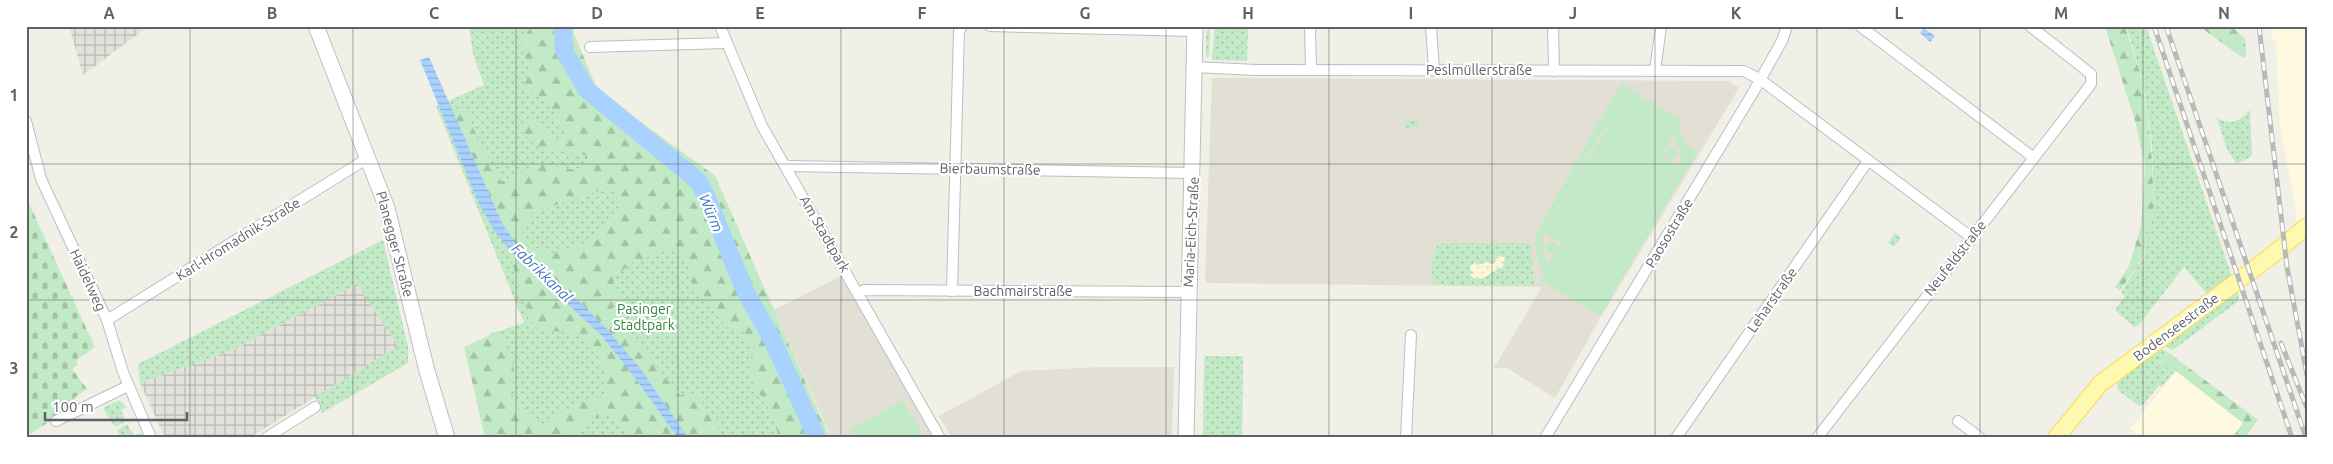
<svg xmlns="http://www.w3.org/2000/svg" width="2333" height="464" viewBox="0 0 2333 464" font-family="Ubuntu,sans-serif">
	<defs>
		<pattern id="industrial-grid" width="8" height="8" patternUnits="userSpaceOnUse" patternTransform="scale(1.25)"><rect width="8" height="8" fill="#e2e2db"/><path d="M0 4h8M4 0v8" fill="none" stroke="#babbb5"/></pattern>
		<pattern id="grass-dots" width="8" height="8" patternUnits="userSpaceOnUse" patternTransform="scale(1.25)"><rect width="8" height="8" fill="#c3eac6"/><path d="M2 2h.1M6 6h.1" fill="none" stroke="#a2c1a5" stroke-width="1.8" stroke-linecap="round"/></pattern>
		<pattern id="forest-firs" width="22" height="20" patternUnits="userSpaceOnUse" patternTransform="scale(1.25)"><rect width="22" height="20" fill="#c3eac6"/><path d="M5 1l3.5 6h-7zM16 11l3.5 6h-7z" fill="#a2c1a5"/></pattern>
		<pattern id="sand-dots" width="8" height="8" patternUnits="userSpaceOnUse" patternTransform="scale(1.25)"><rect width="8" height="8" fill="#fdf7d7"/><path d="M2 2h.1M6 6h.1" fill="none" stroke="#dbd6bb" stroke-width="1.8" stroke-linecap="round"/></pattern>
		<pattern id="cemetery-stones" width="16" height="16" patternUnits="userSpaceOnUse" patternTransform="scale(1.25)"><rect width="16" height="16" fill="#c3eac6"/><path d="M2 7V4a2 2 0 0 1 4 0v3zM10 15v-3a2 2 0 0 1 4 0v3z" fill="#a2c1a5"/></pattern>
		<pattern id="water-rules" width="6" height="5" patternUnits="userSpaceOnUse" patternTransform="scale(1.25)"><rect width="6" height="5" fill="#aad2ff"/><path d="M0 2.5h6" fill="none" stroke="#8eaed2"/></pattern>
	</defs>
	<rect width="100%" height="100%" fill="#f1f0e7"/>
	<!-- commercial -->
	<g fill="#fffadf">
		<path d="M2271,26H2307V238L2299,243L2295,207L2280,124L2276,41L2272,39Z"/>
		<path d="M2176,371L2243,423L2231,438H2142L2130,429Z"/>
	</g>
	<!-- industrial -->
	<g fill="url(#industrial-grid)">
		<path d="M69,26H149L83,75Z"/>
		<path d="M357,284L398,346L249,438H165L140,383L233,350Z"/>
	</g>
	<!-- education -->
	<g fill="#e2dfd5">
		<path d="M1212,78L1729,81L1739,88L1599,320L1555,398L1507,368H1494L1542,287L1205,283Z"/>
		<path d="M841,276L925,423L934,438H832L829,432L774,310Z"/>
		<path d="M1100,367H1174L1172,438H952L939,416L1021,371Z"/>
	</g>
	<!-- grass -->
	<g fill="url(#grass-dots)">
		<path d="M469,26H573L571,37L598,91L715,176L830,438H515L489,334L524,323L436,106L484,85L473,54Z"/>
		<path d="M1210,26L1209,56L1208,57L1206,56V33Z"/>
		<path d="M1215,26H1248L1247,61L1212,60Z"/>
		<path d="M2126,26H2146L2232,277L2207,294L2184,267L2138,326L2134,327L2115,310L2125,296L2121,292L2144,256L2154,206L2152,144L2142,78Z"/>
		<path d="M2250,110L2252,156L2237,164L2227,149L2217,118C2232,126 2239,121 2250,110Z"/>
		<path d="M1406,120L1418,121V127L1405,128Z"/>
		<path d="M1895,233L1901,238L1894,247L1888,243Z"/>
		<path d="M383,240L408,347V363L322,413L315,397L398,346L357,284L233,350L140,383L138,364Z"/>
		<path d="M1438,243H1525L1531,245L1534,286L1434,285L1431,269Z"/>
		<path d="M2237,291L2239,300L2236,303L2173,350L2165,346Z"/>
		<path d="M2161,349L2169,353L2160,362L2174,372L2162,387L2159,385L2143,405L2139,406L2119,391L2117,384L2121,379Z"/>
		<path d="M1204,356H1243L1242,438H1203Z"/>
		<path d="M119,400L127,407L121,410L126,421L115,427L103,408Z"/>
		<path d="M127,424L134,436L141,433L142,436L122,438L117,430Z"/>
	</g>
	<!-- forest -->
	<g fill="url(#forest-firs)" fill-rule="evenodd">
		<path d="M532,26H574L573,32L598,91L715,176L830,438H777L778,434L771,413L752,381L751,349L744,332L730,331L689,279L691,264L669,249L629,264L613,280L622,298L612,309L679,395H697L719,425L713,438H629V434L615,425L611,414C594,415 581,427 569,438H485L464,347L497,332C511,356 519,364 510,393L544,425L558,414L608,393L602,361L576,334L534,328L490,198L454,113L465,108L480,144L502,182L540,164L575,170L585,164V155C555,148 544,159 522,131L523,121L532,117L543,124L557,139L566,132L545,99L521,87L535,67L524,57L522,39ZM616,185L619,213L587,244L549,254L543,246L531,251L521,237L532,213Z"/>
		<path d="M2105,26H2125L2142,79L2151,144L2154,206L2144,255L2120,291L2115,287L2129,266L2141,226L2145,165L2135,121Z"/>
		<path d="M2199,26H2231L2245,39L2246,56L2243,58Z"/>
		<path d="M2169,353L2258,420L2244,438H2232L2243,423L2176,371L2175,372L2160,362Z"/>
	</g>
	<!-- sand -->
	<path fill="url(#sand-dots)" d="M1497,256L1505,257L1503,267C1491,270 1482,286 1470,275L1472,273L1470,267L1474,262L1477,265L1487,262L1490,264L1495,263Z"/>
	<!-- cemetery -->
	<path fill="url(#cemetery-stones)" d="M26,197L95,347L77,360L76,362L78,365L72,369L87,389L74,398L77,403L26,437Z"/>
	<!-- pitch -->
	<g fill="#c3eac6" fill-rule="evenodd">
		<path d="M1621,83L1629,88L1615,112L1629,89L1682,121L1678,127L1686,144L1697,152L1600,316L1540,280L1544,273C1537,259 1535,250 1535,235ZM1608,126L1546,228L1545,229L1604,128ZM1674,135L1680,151L1679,166L1661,155ZM1678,168L1675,176L1617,271ZM1544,232L1582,256L1561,244L1548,265L1543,249Z"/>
		<circle cx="1671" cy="153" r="6"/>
		<circle cx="1552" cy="247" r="6"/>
		<path d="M903,400L922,433L914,438H856L851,429Z"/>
	</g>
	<!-- water -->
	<g fill="url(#water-rules)">
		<path d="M1924,28L1935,36L1930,42L1920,33Z"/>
		<path d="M429,57L503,225L520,249L584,306L606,328L640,368L688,438H678L633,375L600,334L514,255L495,232L478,202L420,60Z"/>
	</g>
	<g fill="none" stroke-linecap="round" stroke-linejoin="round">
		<!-- river -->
		<path stroke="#aad2ff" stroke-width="18" d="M563,26L564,51L587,90L697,180L706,195L745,291L772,339L817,438"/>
		<defs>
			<g id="street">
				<path d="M720,26L762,126L940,438"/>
				<path d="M990,26L1195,31"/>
				<path d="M1310,26L1311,69"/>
				<path d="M1431,26L1434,70"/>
				<path d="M1553,26L1554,71"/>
				<path d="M1860,26L2034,158"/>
				<path d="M590,47L726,43"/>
				<path d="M1194,67L1256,70L1744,71L1761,80L1971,237"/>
				<path d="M1655,71L1661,26"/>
				<path d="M26,121L41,179L107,320L123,372L151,438"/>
				<path d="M786,166L1193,173"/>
				<path d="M952,291L959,31L962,26"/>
				<path d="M859,293L864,290L1188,292"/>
				<path d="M107,320L368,158"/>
				<path d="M56,421L128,386"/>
				<path d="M1958,421L1980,438"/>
				<path d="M266,438L315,407"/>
				<path d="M1406,438L1411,335"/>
				<path d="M1545,438L1751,96L1782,41L1787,26"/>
				<path d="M1676,438L1868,161"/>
				<path d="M1817,438L2091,84V74L2030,26"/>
			</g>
			<g id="secondary">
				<path d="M316,26L387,208L427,371L447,438"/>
				<path d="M1186,438L1195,26"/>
			</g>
			<path id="primary" d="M2056,438L2100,384L2271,256L2307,226"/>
		</defs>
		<!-- street casing -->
		<use href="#street" stroke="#bcbec3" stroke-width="12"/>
		<!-- secondary casing -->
		<use href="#secondary" stroke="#bcbfc5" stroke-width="17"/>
		<!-- primary casing -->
		<use href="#primary" stroke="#fadb58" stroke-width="18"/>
		<!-- street -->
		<use href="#street" stroke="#fff" stroke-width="10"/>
		<!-- secondary -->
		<use href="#secondary" stroke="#fff" stroke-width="15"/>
		<!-- primary -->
		<use href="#primary" stroke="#fff9af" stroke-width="16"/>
		<defs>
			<g id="rail">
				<path d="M2154,26L2292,438"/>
				<path d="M2166,26L2306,438"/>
				<path d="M2259,26L2287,267L2307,375"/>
				<path d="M2281,343L2307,408"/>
			</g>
		</defs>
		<!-- rail casing -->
		<use href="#rail" stroke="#b8b9b9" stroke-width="5"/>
		<!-- rail -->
		<use href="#rail" stroke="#fff" stroke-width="3" stroke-dasharray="9" stroke-linecap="butt"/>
	</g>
	<!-- grid -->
	<path fill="none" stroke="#5e6268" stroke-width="1" stroke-opacity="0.55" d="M190,26V438M353,26V438M516,26V438M678,26V438M841,26V438M1004,26V438M1166,26V438M1329,26V438M1492,26V438M1655,26V438M1817,26V438M1980,26V438M2143,26V438M26,164H2307M26,300H2307"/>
	<g text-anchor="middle" stroke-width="4.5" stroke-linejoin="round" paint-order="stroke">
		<!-- street labels -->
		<g font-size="14" fill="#5e6268" stroke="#fff">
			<text x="1479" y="75">Peslmüllerstraße</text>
			<text transform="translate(990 169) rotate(1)" y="5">Bierbaumstraße</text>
			<text transform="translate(1191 232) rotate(-87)" y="5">Maria-Eich-Straße</text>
			<text transform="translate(1669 233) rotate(-59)" y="5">Paosostraße</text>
			<text transform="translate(825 234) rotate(60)" y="5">Am Stadtpark</text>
			<text transform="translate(238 239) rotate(-32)" y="5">Karl-Hromadnik-Straße</text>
			<text transform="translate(395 244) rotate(75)" y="5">Planegger Straße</text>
			<text transform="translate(1955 258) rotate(-52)" y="5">Neufeldstraße</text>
			<text transform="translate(88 280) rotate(65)" y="5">Haidelweg</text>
			<text x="1023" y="296">Bachmairstraße</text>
			<text transform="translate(1772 300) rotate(-55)" y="5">Leharstraße</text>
			<text transform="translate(2176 327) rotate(-37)" y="5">Bodenseestraße</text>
		</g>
		<!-- park labels -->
		<g font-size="14" fill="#30863b" stroke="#fff">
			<text x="644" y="314">Pasinger<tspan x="644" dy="16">Stadtpark</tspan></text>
		</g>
		<!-- water labels -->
		<g font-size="15" font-style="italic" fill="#4074c3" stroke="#fff">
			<text transform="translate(711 213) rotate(67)" y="5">Würm</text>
			<text transform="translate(542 273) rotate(44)" y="5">Fabrikkanal</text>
		</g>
	</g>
	<!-- border -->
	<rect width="2333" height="464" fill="none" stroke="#ffffff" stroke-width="55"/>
	<!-- scale -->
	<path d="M45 412v8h142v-8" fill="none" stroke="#5e6268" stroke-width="2.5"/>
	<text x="52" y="412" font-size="15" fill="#5e6268" stroke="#ffffff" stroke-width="4" paint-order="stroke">100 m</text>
	<rect x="28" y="28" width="2278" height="408" fill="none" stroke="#5e6268" stroke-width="2"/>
	<g font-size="16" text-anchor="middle" font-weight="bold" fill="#5e6268">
		<text x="109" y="19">A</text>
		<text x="272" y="19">B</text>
		<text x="434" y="19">C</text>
		<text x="597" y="19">D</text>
		<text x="760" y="19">E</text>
		<text x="922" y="19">F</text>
		<text x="1085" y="19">G</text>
		<text x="1248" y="19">H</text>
		<text x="1411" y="19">I</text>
		<text x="1573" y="19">J</text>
		<text x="1736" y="19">K</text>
		<text x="1899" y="19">L</text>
		<text x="2061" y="19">M</text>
		<text x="2224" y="19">N</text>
		<text x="14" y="101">1</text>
		<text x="14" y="238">2</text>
		<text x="14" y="374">3</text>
	</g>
</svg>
